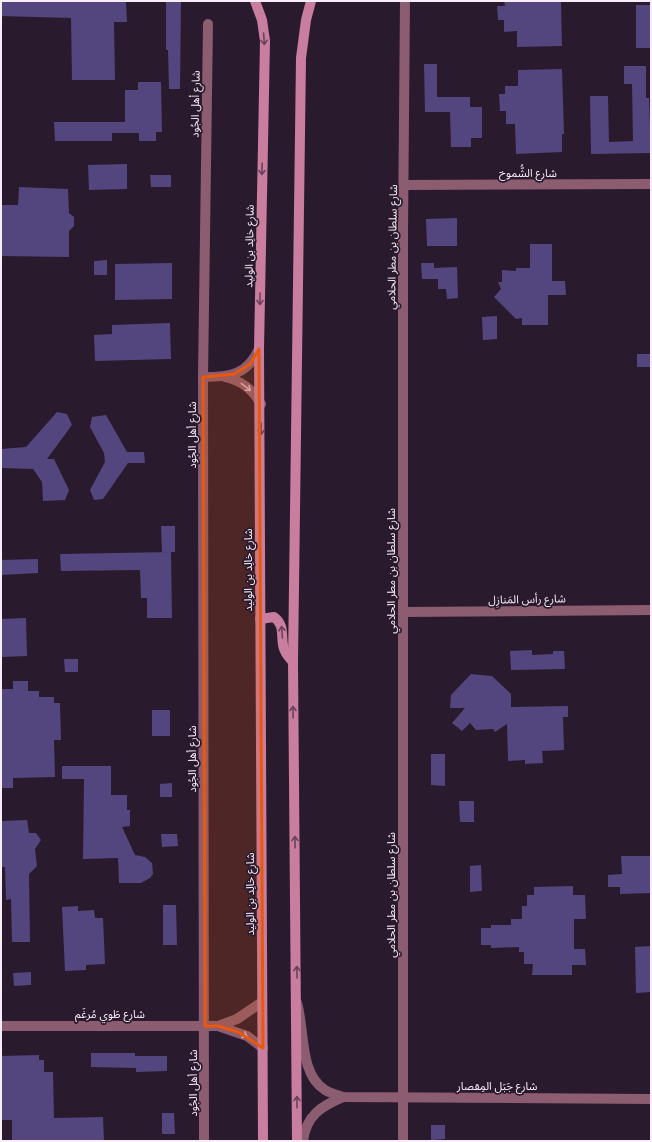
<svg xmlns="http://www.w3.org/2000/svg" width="652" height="1142" viewBox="0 0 652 1142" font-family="Poppins,'Noto Sans Arabic',sans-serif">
	<rect width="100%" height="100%" fill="#2a1a2d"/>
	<!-- building -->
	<g fill="#53457d">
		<path d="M1,1H126L127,22H114L115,80H72L71,18L1,16Z"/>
		<path d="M166,1H181L180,89H169L168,50H166Z"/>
		<path d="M504,1H561L562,46L517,47V31L504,32V20H498L497,6H505Z"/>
		<rect x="636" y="5" width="15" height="43"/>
		<path d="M424,64H437V97H470V107H482V138H471V147H451L450,112H425Z"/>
		<path d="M624,66H646V98H649L651,153L591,154L590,96H608L609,142L633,141L632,84H624Z"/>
		<path d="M562,69L564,134H562V152L516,154L515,124H506V111H500L499,94H505V86H518V70Z"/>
		<path d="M138,82H161L162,132H156V141H139V133H112V141H55L54,122H125V90H138Z"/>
		<path d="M127,164V189L89,190L88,165Z"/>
		<path d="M150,175H171V187H151Z"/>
		<path d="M19,187L68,189L69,213L74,217V226L69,231V257L1,256V205H18Z"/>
		<path d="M457,218V246H427L426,219Z"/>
		<path d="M530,244H552V281H565L566,295H548V325H522V318L516,319L494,297L501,289L498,282H502V270L516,271V268H530Z"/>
		<path d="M107,260V275H94V261Z"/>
		<path d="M172,263V299L115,300V264Z"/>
		<path d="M421,263H434V268L457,267L458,298L447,299L446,289H438V279H422Z"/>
		<path d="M497,316V339L483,340L482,317Z"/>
		<path d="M170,323L171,359L95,361L94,335L112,334V325Z"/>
		<rect x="637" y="354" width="14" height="13"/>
		<path d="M57,412L67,414L72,425L47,459H54L69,490L65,500L43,501L42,482L33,469L1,468V449L26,447Z"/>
		<path d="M106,415L127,452H144L145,463H128L103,499L94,500L90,490L105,462L104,453L90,427L92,417Z"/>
		<path d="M161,526H175V552H162Z"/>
		<path d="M171,552L172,618H147V598H141L140,570L61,571L60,554Z"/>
		<path d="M38,559V573L1,575V560Z"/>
		<path d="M26,618L27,656L1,657V619Z"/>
		<path d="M532,650V655L553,654V651H564L565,669L511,670L510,651Z"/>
		<path d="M64,659H78V672H65Z"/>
		<path d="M471,674L492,676L511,694V707L568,706V717H563L564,750L542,751L543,763L525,764V760L508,761L507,724L495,732L493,729L476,730L470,723L462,731L452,723L465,708H450L451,695Z"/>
		<path d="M13,681H28V691H39V697H54V703H60L61,740H54L55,777L13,778V788H1V689H13Z"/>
		<rect x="152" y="710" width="18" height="26"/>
		<path d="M431,754H445V786L431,785Z"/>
		<path d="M62,766H111V795H127V810H130V826L122,827L135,855L145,857L152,863L153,874L150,878L141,883H119L118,858L83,859L84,779H62Z"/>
		<path d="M172,783V797H160V784Z"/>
		<path d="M459,801H474V822H460Z"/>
		<path d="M27,820L29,833H36L41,840L35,849L37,866L29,874L30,942H12L11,899L6,900L5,867H1V821Z"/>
		<path d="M161,834H177L178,846L162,847Z"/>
		<path d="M621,856H651V893L620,894V887H608V875L622,874Z"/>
		<path d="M481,865L482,891L470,892V866Z"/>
		<path d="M573,886V895H585L586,919H574V949H585L586,965H572V975H532L533,964H524V952H519V947L491,948V945H481V928H491V925H511V919H522V906H527V895H534V887Z"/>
		<path d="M163,905H176L177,945H163Z"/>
		<path d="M78,906V911L94,910L95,918H103L105,964L86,965V970L65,971L62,907Z"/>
		<path d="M651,946V992L636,993L635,947Z"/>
		<path d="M31,972V985L14,986L13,973Z"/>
		<path d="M91,1053H135V1056H167V1071L136,1072V1068L91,1067Z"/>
		<path d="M39,1055V1060H44V1072H53L54,1118L103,1117L104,1141H12V1120H1V1056Z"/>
		<path d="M162,1113H174L175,1134H162Z"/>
		<path d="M431,1125H445V1139L431,1140Z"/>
	</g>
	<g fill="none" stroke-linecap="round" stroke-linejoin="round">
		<!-- street -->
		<g stroke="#8c5c71" stroke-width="10">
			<path d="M404,185L651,184"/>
			<path d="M203,377C230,377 247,375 259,349"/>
			<path d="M225,377C242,381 252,389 261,404"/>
			<path d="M403,612L651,610"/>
			<path d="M297,1003C305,1030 299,1074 325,1090C330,1093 337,1095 343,1097L651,1099"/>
			<path d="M1,1026H218L237,1019L262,1002"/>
			<path d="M218,1026L247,1036L263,1048"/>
			<path d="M204,1141L203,377L208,24"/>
			<path d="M303,1141C306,1116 321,1106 343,1097"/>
			<path d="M403,1141V232L405,1"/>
		</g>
		<!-- secondary -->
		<g stroke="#c97d9f" stroke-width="10">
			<path d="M255,1L262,20L265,41L259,349L263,1141"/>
			<path d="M260,619L274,617C286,626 280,637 284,649C286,654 289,658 293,662"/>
			<path d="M297,1141L293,662L301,58L306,20L311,1"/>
		</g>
	</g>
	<!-- one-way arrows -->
	<defs><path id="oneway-shaft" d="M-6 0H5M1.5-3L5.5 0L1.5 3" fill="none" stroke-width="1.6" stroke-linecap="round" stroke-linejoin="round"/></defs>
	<g stroke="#6a425b">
		<use href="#oneway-shaft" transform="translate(264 39) rotate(86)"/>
		<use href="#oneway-shaft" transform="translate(262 169) rotate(91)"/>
		<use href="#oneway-shaft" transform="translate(260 299) rotate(91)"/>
		<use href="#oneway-shaft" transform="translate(261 429) rotate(90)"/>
		<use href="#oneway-shaft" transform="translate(282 632) rotate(-94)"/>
		<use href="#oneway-shaft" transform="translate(293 712) rotate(-91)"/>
		<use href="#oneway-shaft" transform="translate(295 842) rotate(-91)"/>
		<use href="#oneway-shaft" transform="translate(297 972) rotate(-91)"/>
		<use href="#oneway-shaft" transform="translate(297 1102) rotate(-90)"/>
	</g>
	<g stroke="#cdb3c3">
		<use href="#oneway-shaft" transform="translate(246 387) rotate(38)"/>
		<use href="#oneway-shaft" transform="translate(242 1034) rotate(26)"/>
	</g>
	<!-- marked area -->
	<path fill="#e8590c" fill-opacity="0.2" stroke="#e8590c" stroke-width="3" stroke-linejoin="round" d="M259,349L263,1048L238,1032L218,1026H205L203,377L234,374L250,364Z"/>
	<g text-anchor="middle" stroke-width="3.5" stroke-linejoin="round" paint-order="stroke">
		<!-- street labels -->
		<g font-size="11" fill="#f9edfa" stroke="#2a1a2d">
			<text transform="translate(195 104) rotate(-89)" y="4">شارع أهل الجُود</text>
			<text x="528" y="177">شارع الشُّموخ</text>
			<text transform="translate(249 246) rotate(-89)" y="4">شارع خالِد بن الوليد</text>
			<text transform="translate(392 247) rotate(-89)" y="4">شارع سلطان بن مطر الحلامي</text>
			<text transform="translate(192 435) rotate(-90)" y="4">شارع أهل الجُود</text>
			<text transform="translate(248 570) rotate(-90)" y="4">شارع خالِد بن الوليد</text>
			<text transform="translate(391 571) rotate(-90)" y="4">شارع سلطان بن مطر الحلامي</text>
			<text transform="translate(527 599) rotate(-1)" y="4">شارع رأس المَنازِل</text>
			<text transform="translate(192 759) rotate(-90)" y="4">شارع أهل الجُود</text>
			<text transform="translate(250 894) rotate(-90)" y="4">شارع خالِد بن الوليد</text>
			<text transform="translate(391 895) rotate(-90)" y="4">شارع سلطان بن مطر الحلامي</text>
			<text x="110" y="1018">شارع طَوي مُرغَم</text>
			<text transform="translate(193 1083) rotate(-90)" y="4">شارع أهل الجُود</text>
			<text x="497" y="1090">شارع جَبَل المِقصار</text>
		</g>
	</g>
	<!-- border -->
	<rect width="652" height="1142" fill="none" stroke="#f9edfa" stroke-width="4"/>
</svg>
